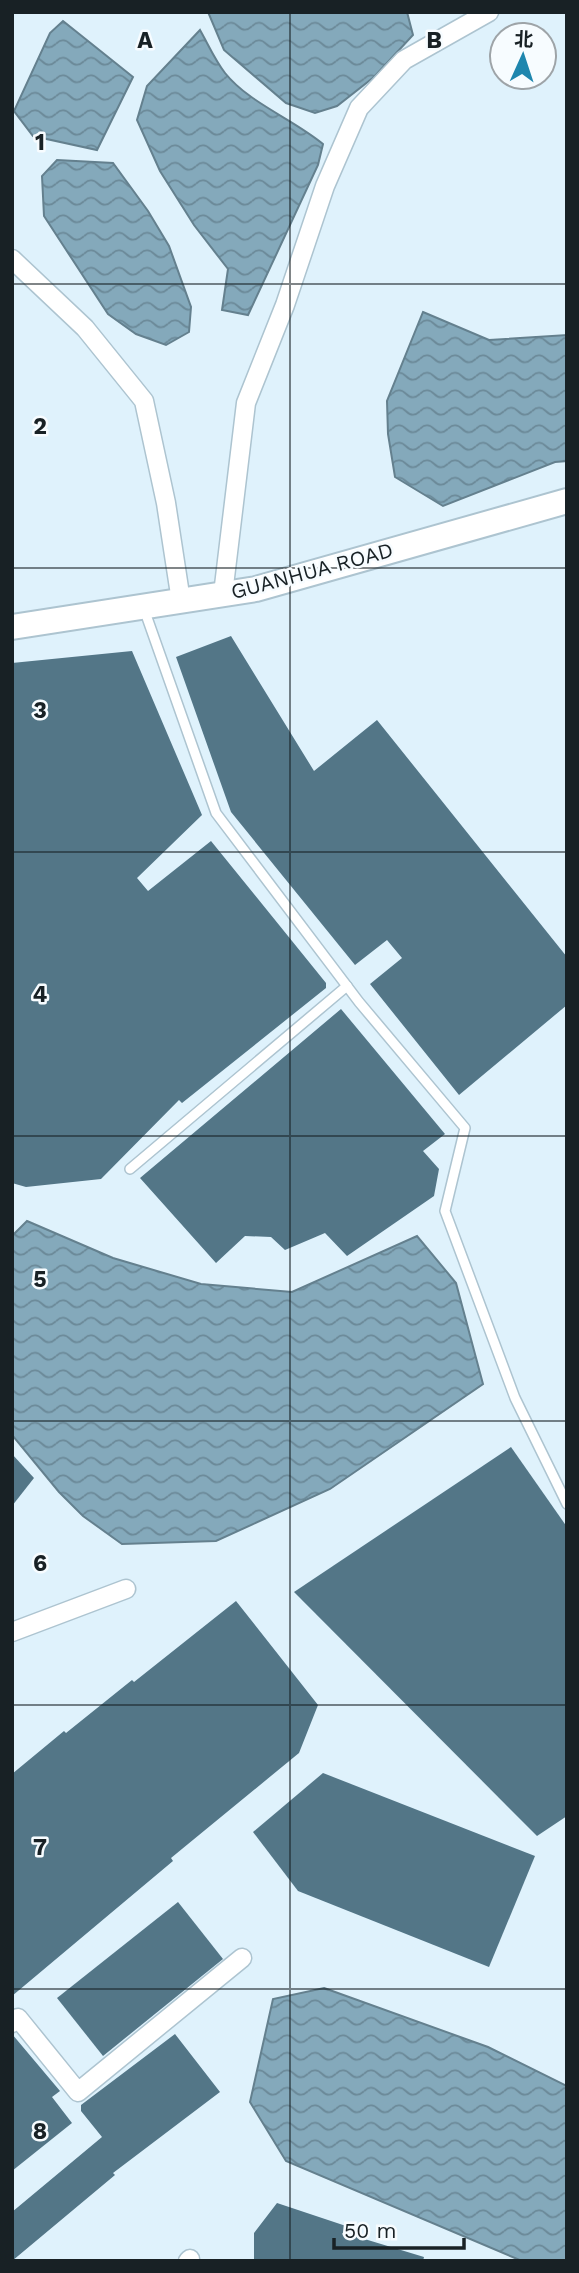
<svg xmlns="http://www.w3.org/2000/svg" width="579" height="2273" viewBox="0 0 579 2273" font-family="'Work Sans','Noto Sans SC',sans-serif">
	<defs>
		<pattern id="water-waves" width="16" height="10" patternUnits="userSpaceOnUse" patternTransform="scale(1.75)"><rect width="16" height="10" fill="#84a9bb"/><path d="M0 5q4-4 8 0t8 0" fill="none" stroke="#6b8998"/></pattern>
	</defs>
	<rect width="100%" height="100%" fill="#dff2fc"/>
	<!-- water -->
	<g fill="url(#water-waves)" stroke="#64808e" stroke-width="2">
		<path d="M208,12H407L413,35L374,77L337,106L315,113L286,103L224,50Z"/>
		<path d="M63,21L133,77L97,150L33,136L14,111L50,33Z"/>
		<path d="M200,30C208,44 215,60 225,73C249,103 293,119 323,144L318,165L248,315L222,310L228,269L194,225L160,171L137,120L147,86Z"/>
		<path d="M57,160L113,163L148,211L169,246L191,307L189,332L166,345L136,334L108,314L44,216L42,176Z"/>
		<path d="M423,312L489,340L567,335V461L555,462L443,506L395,477L388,434L387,401Z"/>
		<path d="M27,1221L113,1258L201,1284L292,1292L417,1236L456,1283L483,1384L330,1489L216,1541L122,1544L83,1516L59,1492L12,1435V1236Z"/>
		<path d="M324,1988L488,2047L567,2086V2261H522L286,2161L250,2102L273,1999Z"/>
	</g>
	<!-- building -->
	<g fill="#537687">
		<path d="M231,636L314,771L377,720L567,957V1005L459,1095L370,984L402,958L387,940L355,965L231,812L176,657Z"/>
		<path d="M132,651L202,815L137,878L148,891L211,841L326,983V988L182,1103L179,1100L101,1179L26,1187L12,1183V663Z"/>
		<path d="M341,1009L445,1134L423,1151L439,1169L434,1196L347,1256L325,1233L285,1250L271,1237L245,1236L216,1263L140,1178Z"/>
		<path d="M511,1447L567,1527V1816L537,1836L294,1592Z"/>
		<path d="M12,1454L34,1478L12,1506Z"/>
		<path d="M236,1601L318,1705L299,1753L171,1858L173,1861L12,1996V1774L64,1731L66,1733L132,1680L134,1682Z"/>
		<path d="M323,1773L535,1856L489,1967L298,1891L253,1832Z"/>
		<path d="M178,1902L223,1959L103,2056L57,1998Z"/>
		<path d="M12,2034L60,2091L52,2097L72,2123L12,2171Z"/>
		<path d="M175,2034L220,2092L113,2173L115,2175L12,2261V2212L102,2137L81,2111V2105Z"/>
		<path d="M277,2203L349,2227L348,2234L424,2257L423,2261H254V2233Z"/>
	</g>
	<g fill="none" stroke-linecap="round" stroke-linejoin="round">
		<defs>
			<g id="service">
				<path d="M144,609L216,813L359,1002L465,1128L445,1211L515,1398L567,1504"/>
				<path d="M130,1169L347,986"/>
			</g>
			<g id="minor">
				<path d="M12,259L85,328L144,401L166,503L181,601"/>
				<path d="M223,594L246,403L285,305L325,186L359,108L404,60L489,12"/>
				<path d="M12,1632L126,1589"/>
				<path d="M12,2023L18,2018L78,2092L242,1958"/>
				<path d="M188,2261L190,2259"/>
			</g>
			<path id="secondary" d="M12,627L256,589L567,501"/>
		</defs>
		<!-- service casing -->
		<use href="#service" stroke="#adc4d0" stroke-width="12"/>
		<!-- minor casing -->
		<use href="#minor" stroke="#adc4d0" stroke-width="21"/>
		<!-- secondary casing -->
		<use href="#secondary" stroke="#adc4d0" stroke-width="28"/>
		<!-- service -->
		<use href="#service" stroke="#fff" stroke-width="9"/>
		<!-- minor -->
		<use href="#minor" stroke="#fff" stroke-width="18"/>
		<!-- secondary -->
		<use href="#secondary" stroke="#fff" stroke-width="24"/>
	</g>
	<!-- grid -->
	<path fill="none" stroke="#182125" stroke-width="2" stroke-opacity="0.55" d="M290,12V2261M12,284H567M12,568H567M12,852H567M12,1136H567M12,1421H567M12,1705H567M12,1989H567"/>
	<g text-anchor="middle" stroke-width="5" stroke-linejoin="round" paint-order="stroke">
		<!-- street labels -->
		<g font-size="21" fill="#182125" stroke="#f7fcff">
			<text transform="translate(312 571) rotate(-15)" y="7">GUANHUA ROAD</text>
		</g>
	</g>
	<g font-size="23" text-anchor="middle" font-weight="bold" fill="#182125" stroke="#f7fcff" stroke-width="5" stroke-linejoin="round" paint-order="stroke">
		<text x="145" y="48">A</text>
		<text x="434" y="48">B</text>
		<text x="40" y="150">1</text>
		<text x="40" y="434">2</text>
		<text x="40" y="718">3</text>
		<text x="40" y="1002">4</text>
		<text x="40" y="1287">5</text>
		<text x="40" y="1571">6</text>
		<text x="40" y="1855">7</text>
		<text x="40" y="2139">8</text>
	</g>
	<!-- border -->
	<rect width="579" height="2273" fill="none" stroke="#182125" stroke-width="28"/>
	<!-- north arrow -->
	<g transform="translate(523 56) rotate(3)"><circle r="33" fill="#f7fcff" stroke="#9ea4a8" stroke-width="2"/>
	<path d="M0-5L12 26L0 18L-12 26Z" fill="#1e86ae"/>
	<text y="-10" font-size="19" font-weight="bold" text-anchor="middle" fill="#182125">北</text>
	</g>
	<!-- scale -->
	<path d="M334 2238v10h130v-10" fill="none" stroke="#182125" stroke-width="3.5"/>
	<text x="344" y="2238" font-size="21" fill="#182125" stroke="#f7fcff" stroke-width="5" paint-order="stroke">50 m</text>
</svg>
